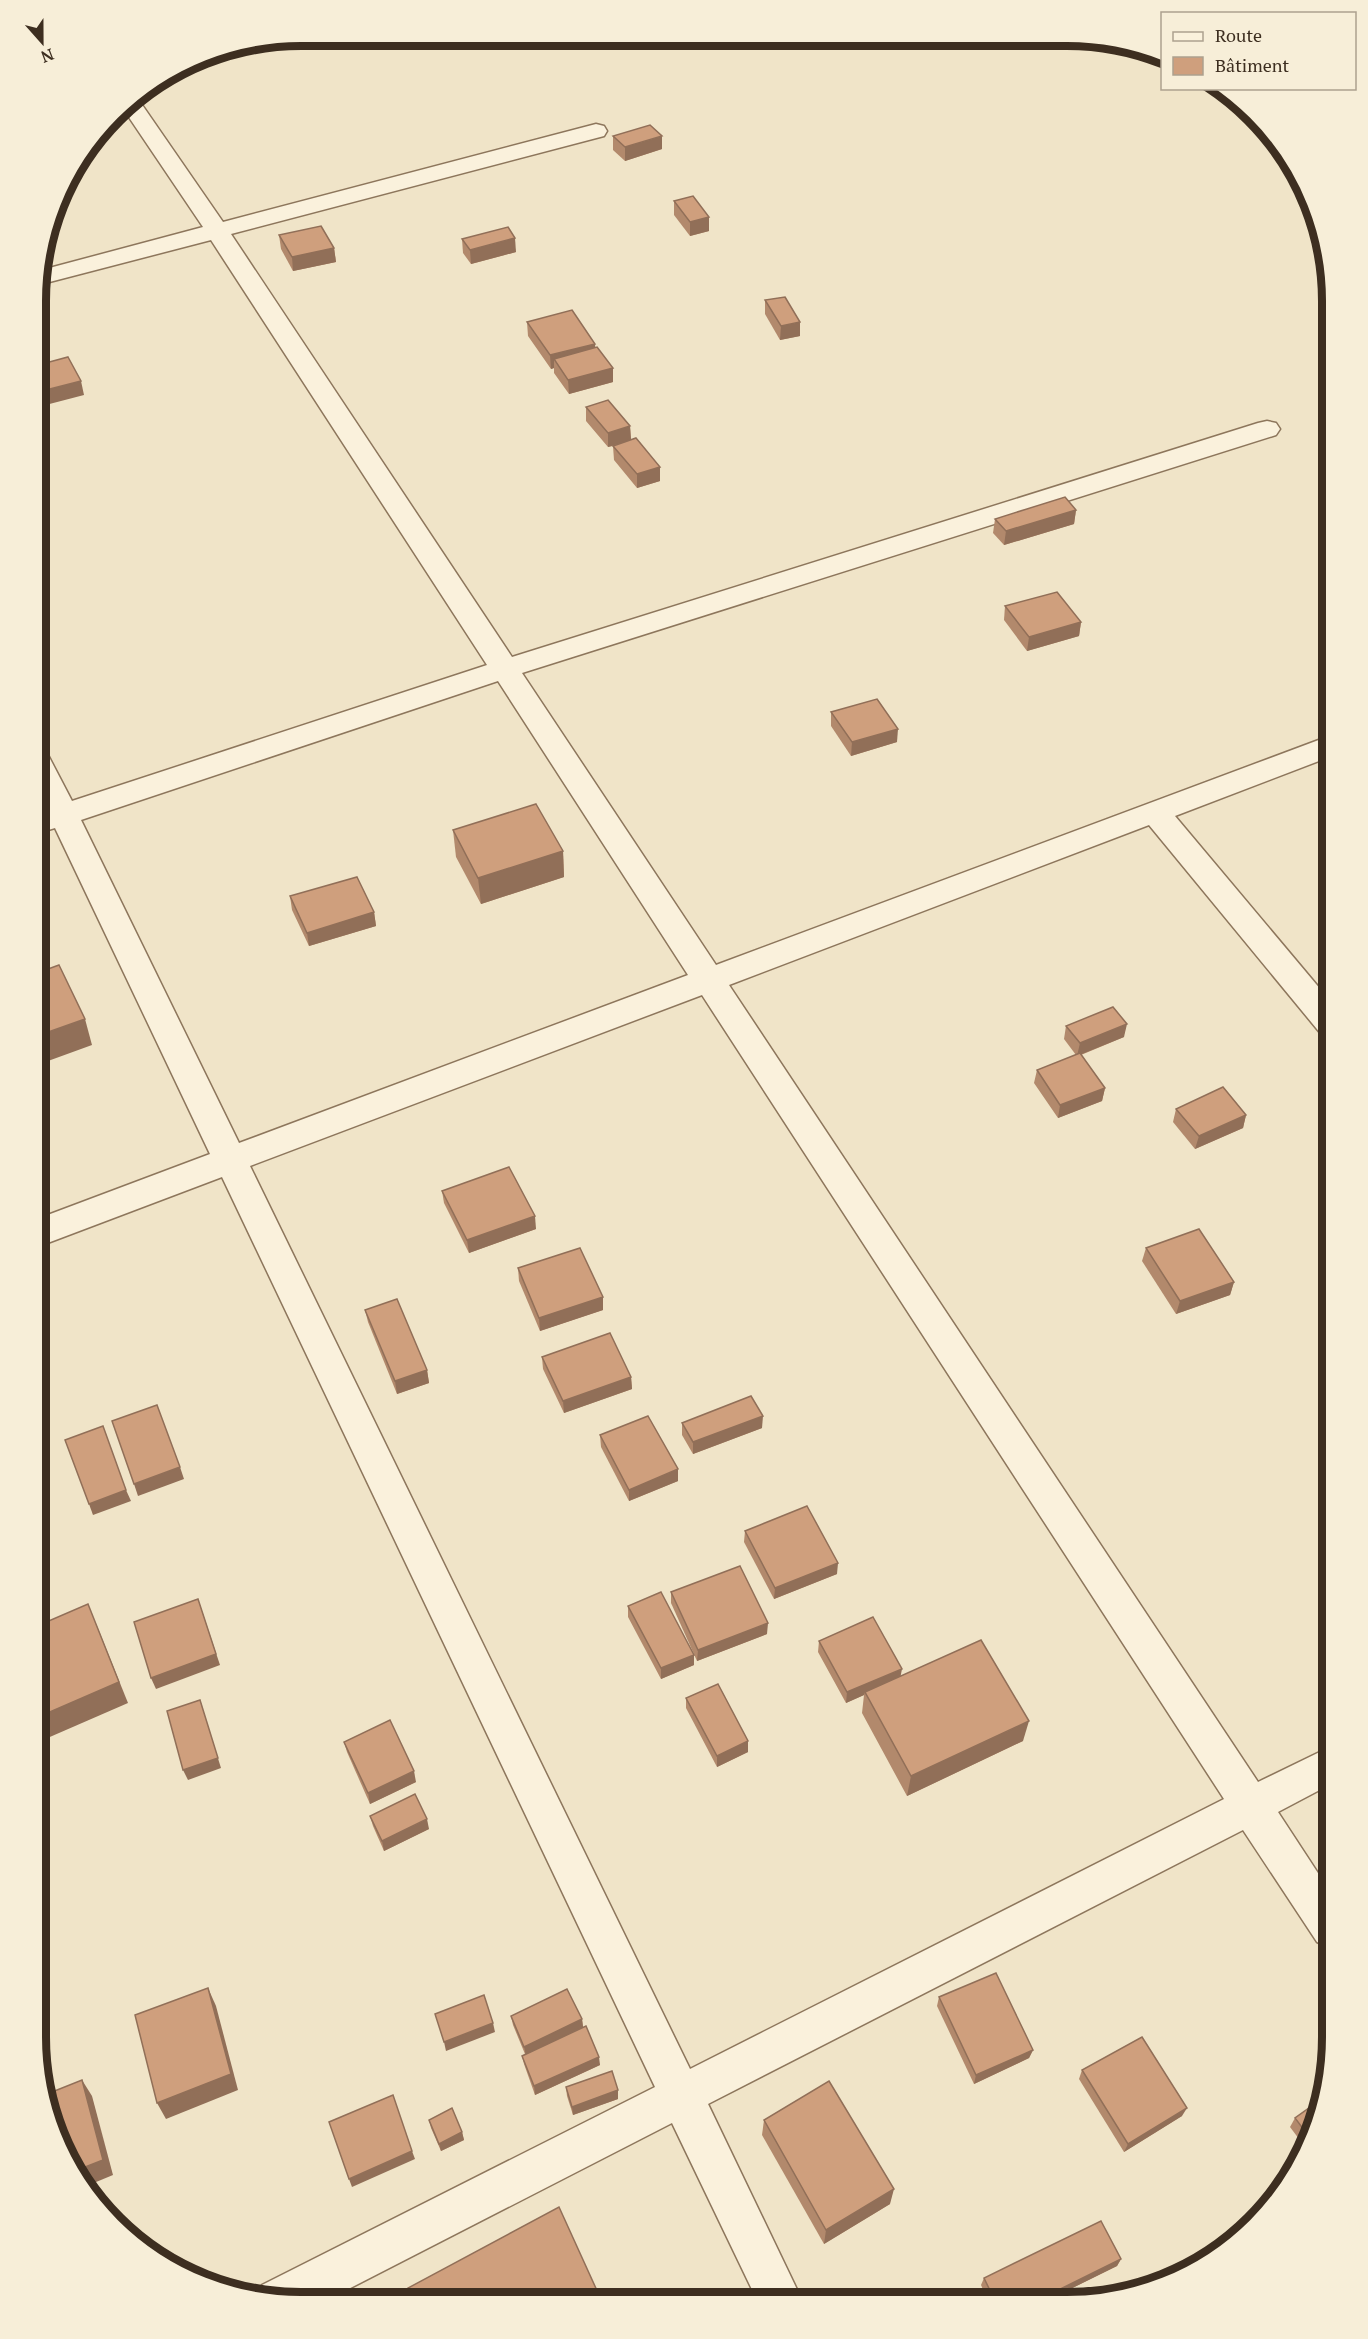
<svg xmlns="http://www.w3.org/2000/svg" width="1368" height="2339" viewBox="0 0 1368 2339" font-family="'PT Serif',serif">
	<rect width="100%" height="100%" fill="#f0e4c8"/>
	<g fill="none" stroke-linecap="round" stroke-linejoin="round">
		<defs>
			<g id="street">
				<path d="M221,52L219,59L199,64L191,62L200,56Z"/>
				<path d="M136,96L223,222L596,124L604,126L607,131L604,136L231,234L512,657L1258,423L1267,421L1276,423L1280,429L1276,435L522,673L716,965L1332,735V756L1175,816L1332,1003V1037L1321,1034L1149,825L729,985L1258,1782L1332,1746L1331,1784L1278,1812L1331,1893V1948L1317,1942L1243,1830L708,2104L803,2302H758L672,2123L325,2301H267L257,2298L262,2285L655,2087L222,1177L37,1247V1219L210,1154L55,828L38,833V812L46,809L38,791V752L48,755L72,801L487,665L211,240L38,285V271L203,227L122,107ZM498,681L688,975L239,1143L81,820ZM702,995L1224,1799L690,2069L250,1166Z"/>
			</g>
		</defs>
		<!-- street casing -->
		<use href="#street" stroke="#8d765c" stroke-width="3"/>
		<!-- street -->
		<use href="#street" fill="#faf1dc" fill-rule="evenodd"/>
	</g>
	<!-- wall -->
	<g fill="#b2896c">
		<path d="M613,136L662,149L625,161L613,150Z"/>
		<path d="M674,201L709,217V231L690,236L674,215Z"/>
		<path d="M279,235L334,248L336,262L293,271L281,249Z"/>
		<path d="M462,239L516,252L471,264L463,253Z"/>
		<path d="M765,300L800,336L780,340L765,314Z"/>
		<path d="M527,322L595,347L613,368V382L569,394L554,373V368L551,369L528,336Z"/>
		<path d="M586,407L630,426L631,440L660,481L637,488L614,460L613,446L608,447L586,421Z"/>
		<path d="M1076,510L1074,524L1004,545L993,533L995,519Z"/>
		<path d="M1005,606L1081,622L1079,636L1027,651L1004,620Z"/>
		<path d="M831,712L897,742L851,756L831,726Z"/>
		<path d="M453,830L563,851L564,877L481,904L456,857Z"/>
		<path d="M290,896L374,912L376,926L309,946L292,910Z"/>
		<path d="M1066,1026L1124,1037L1081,1055L1105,1088L1102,1101L1058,1118L1034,1083L1037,1070L1076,1055L1064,1039Z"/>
		<path d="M1176,1109L1246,1115L1243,1128L1195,1149L1173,1122Z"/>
		<path d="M442,1191L536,1229L469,1253L444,1203Z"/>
		<path d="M1146,1248L1234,1282L1230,1295L1176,1314L1142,1261Z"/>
		<path d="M518,1268L603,1297V1310L540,1331L519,1281Z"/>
		<path d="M365,1310L427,1370L429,1383L397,1394L368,1322Z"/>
		<path d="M542,1357L631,1377L632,1389L564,1413L543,1369Z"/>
		<path d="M682,1423L762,1428L693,1454L682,1435Z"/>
		<path d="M600,1435L678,1481L629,1501L601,1447Z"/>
		<path d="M745,1531L837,1574L774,1599L744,1542Z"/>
		<path d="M671,1592L767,1634L697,1661L671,1603Z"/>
		<path d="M628,1606L694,1665L661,1679L628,1617Z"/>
		<path d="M819,1641L901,1676L1023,1741L907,1796L862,1713L864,1695L846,1703L818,1652Z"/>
		<path d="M686,1698L748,1741V1752L717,1767L686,1708Z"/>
		<path d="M344,1742L416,1782L370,1804L347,1752Z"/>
		<path d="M370,1816L429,1829L384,1851L373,1826Z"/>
		<path d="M939,1997L1033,2050L1029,2058L974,2084L937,2006Z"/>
		<path d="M511,2016L582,2019L583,2027L600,2065L535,2095L524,2064L522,2056L525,2054L513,2025Z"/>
		<path d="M1082,2070L1182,2116L1124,2152L1079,2079Z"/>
		<path d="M566,2087L618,2099L573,2115L567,2096Z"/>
		<path d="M1295,2118L1318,2123L1305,2147L1290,2127Z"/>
		<path d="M429,2120L462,2132L464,2140L441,2151L431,2128Z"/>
		<path d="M764,2120L890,2204L824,2244L762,2135Z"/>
		<path d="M1121,2259L1117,2266L1042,2303H989L981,2285L984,2278Z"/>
	</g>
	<!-- shaded-wall -->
	<g fill="#916f58">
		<path d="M662,136V149L625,161V147Z"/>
		<path d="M709,217V231L690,236V222Z"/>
		<path d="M515,238L516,252L471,264L470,250Z"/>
		<path d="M334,248L336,262L293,271L292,257Z"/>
		<path d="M800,322V336L780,340L781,326Z"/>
		<path d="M595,344L596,358L554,359V368L551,369L550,355Z"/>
		<path d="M613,368V382L569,394L568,380Z"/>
		<path d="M81,381L84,395L38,407V392Z"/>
		<path d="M630,426L631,440L608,447V433Z"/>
		<path d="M660,467V481L637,488V474Z"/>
		<path d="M1076,510L1074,524L1004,545L1006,531Z"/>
		<path d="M1081,622L1079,636L1027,651L1029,637Z"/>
		<path d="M898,729L897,742L851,756L852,742Z"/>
		<path d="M563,851L564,877L481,904L478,878Z"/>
		<path d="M374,912L376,926L309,946L307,933Z"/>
		<path d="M85,1019L92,1045L37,1065V1036Z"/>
		<path d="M1127,1024L1124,1037L1077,1056L1080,1043Z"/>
		<path d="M1105,1088L1102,1101L1058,1118L1060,1105Z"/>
		<path d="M1246,1115L1243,1128L1195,1149L1199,1136Z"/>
		<path d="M535,1216L536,1229L469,1253L467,1240Z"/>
		<path d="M1234,1282L1230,1295L1176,1314L1180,1301Z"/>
		<path d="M603,1297V1310L540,1331L539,1318Z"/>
		<path d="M427,1370L429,1383L397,1394L395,1381Z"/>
		<path d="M631,1377L632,1389L564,1413L563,1401Z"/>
		<path d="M763,1416L762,1428L693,1454V1442Z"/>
		<path d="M180,1467L184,1479L138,1496L134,1484Z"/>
		<path d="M678,1469V1481L629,1501V1490Z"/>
		<path d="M126,1490L131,1501L93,1515L89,1504Z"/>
		<path d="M838,1563L837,1574L774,1599L775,1588Z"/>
		<path d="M198,1599L220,1665L156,1689L151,1678Z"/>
		<path d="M768,1623L767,1634L697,1661L698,1650Z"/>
		<path d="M97,1626L128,1703L36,1743V1718Z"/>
		<path d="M694,1655V1665L661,1679V1668Z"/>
		<path d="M902,1669L900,1679L865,1692L864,1695L846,1703L847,1692Z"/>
		<path d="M200,1700L221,1768L188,1780L183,1770Z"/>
		<path d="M1029,1721L1023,1741L907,1796L911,1776Z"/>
		<path d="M748,1741V1752L717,1767V1756Z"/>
		<path d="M414,1771L416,1782L370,1804L368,1793Z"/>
		<path d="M427,1819L429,1829L384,1851L382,1841Z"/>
		<path d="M208,1988L216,2006L238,2090L166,2119L157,2103Z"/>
		<path d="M582,2019L583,2027L526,2056L524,2047Z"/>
		<path d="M493,2023L495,2032L446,2051L444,2042Z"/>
		<path d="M1033,2050L1029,2058L974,2084L976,2075Z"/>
		<path d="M599,2057L600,2065L535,2095L534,2086Z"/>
		<path d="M82,2080L92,2096L113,2175L84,2187L75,2171Z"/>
		<path d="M618,2090V2099L573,2115L572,2107Z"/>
		<path d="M1187,2108L1182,2116L1124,2152L1128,2144Z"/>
		<path d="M462,2132L464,2140L441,2151L439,2144Z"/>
		<path d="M412,2151L415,2159L352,2187L349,2179Z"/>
		<path d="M894,2189L890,2204L824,2244L826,2230Z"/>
		<path d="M1121,2259L1117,2266L1042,2303H1032Z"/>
		<path d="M599,2295L600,2302H586Z"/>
	</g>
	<!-- building -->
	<g fill="#cf9f7d" stroke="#916f58" stroke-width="1.5">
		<path d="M650,125L662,136L625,147L613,136Z"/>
		<path d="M693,196L709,217L690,222L674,201Z"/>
		<path d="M321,226L334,248L292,257L279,235Z"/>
		<path d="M508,227L515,238L470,250L462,239Z"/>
		<path d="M785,297L800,322L781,326L765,300Z"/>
		<path d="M572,310L595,344L550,355L527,322Z"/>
		<path d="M597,347L613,368L568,380L554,359Z"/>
		<path d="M68,357L81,381L38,392V365Z"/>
		<path d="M608,400L630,426L608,433L586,407Z"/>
		<path d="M636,438L660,467L637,474L613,446Z"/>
		<path d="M1065,497L1076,510L1006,531L995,519Z"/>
		<path d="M1057,592L1081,622L1029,637L1005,606Z"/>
		<path d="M877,699L898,729L852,742L831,712Z"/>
		<path d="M536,804L563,851L478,878L453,830Z"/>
		<path d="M357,877L374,912L307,933L290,896Z"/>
		<path d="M59,965L85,1019L37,1036V973Z"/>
		<path d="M1113,1007L1127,1024L1080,1043L1066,1026Z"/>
		<path d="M1080,1053L1105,1088L1060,1105L1037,1070Z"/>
		<path d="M1223,1087L1246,1115L1199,1136L1176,1109Z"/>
		<path d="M509,1167L535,1216L467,1240L442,1191Z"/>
		<path d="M1199,1229L1234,1282L1180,1301L1146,1248Z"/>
		<path d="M580,1248L603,1297L539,1318L518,1268Z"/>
		<path d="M397,1299L427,1370L395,1381L365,1310Z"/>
		<path d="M610,1333L631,1377L563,1401L542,1357Z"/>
		<path d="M751,1396L763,1416L693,1442L682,1423Z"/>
		<path d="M157,1405L180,1467L134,1484L112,1421Z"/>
		<path d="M648,1416L678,1469L629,1490L600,1435Z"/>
		<path d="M103,1426L126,1490L89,1504L65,1440Z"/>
		<path d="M807,1506L838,1563L775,1588L745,1531Z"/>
		<path d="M740,1566L768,1623L698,1650L671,1592Z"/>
		<path d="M661,1592L694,1655L661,1668L628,1606Z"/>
		<path d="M198,1599L216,1654L151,1678L134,1622Z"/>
		<path d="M88,1604L119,1682L36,1718L37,1626Z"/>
		<path d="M873,1617L902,1669L847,1692L819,1641Z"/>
		<path d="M981,1640L1029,1721L911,1776L865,1692Z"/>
		<path d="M718,1684L748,1741L717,1756L686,1698Z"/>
		<path d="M200,1700L218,1758L183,1770L167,1711Z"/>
		<path d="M390,1720L414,1771L368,1793L344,1742Z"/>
		<path d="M415,1794L427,1819L382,1841L370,1816Z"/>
		<path d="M996,1973L1033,2050L976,2075L939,1997Z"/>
		<path d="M208,1988L231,2074L157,2103L135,2015Z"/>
		<path d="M567,1989L582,2019L524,2047L511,2016Z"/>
		<path d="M484,1995L493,2023L444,2042L435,2014Z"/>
		<path d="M586,2026L599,2057L534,2086L522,2056Z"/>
		<path d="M1142,2037L1187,2108L1128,2144L1082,2070Z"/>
		<path d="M612,2071L618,2090L572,2107L566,2087Z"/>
		<path d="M82,2080L103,2160L75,2171L56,2139L47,2094Z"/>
		<path d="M829,2081L894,2189L826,2230L764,2120Z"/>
		<path d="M393,2095L412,2151L349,2179L329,2122Z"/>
		<path d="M1323,2098L1318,2123L1310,2138L1295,2118Z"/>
		<path d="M452,2108L462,2132L439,2144L429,2120Z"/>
		<path d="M559,2207L599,2295L586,2302L414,2301L408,2288Z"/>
		<path d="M1101,2221L1121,2259L1032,2303H996L984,2278Z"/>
	</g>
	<!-- crop -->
	<path d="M0 0H1368V2339H0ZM301 46H1067A255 255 0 0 1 1322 301V2037A255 255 0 0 1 1067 2292H301A255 255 0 0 1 46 2037V301A255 255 0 0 1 301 46Z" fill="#f7eed8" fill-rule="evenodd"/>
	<path fill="none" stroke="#3d2e20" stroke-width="8" d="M301 46H1067A255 255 0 0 1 1322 301V2037A255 255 0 0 1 1067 2292H301A255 255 0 0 1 46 2037V301A255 255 0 0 1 301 46Z"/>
	<!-- legend -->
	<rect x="1161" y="12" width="195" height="78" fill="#f7eed8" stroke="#ada18e" stroke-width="1.5"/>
	<rect x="1173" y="32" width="30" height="9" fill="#faf1dc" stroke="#ada18e" stroke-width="1.5"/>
	<text x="1215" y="42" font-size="18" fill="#3d2e20">Route</text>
	<rect x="1173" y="57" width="30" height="18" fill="#cf9f7d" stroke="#ada18e" stroke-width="1.5"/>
	<text x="1215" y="72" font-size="18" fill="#3d2e20">Bâtiment</text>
	<!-- north arrow -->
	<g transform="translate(42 42) rotate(159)" stroke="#f7eed8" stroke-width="4.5" paint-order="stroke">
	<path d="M0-4.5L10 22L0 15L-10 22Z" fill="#3d2e20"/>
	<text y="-9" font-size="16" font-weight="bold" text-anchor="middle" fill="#3d2e20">N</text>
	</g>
</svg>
